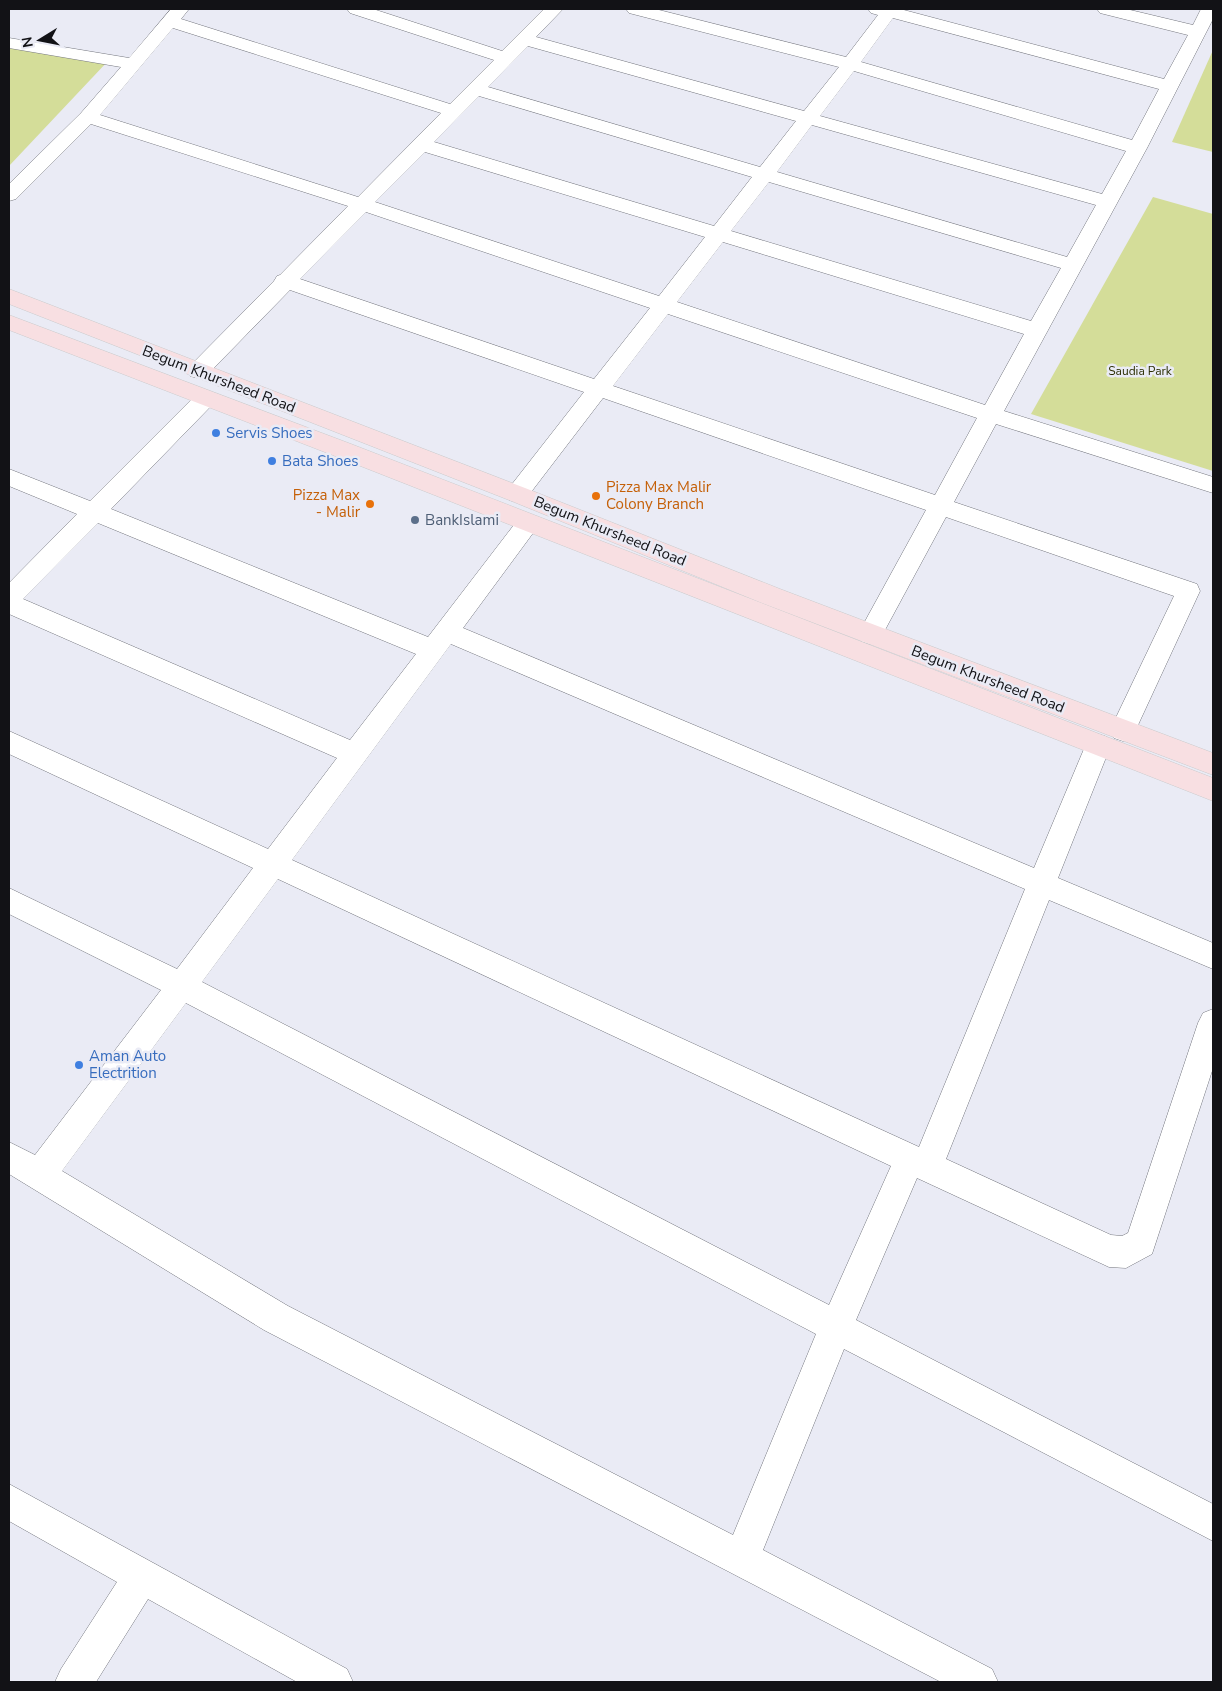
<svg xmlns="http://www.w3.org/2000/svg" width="1222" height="1691" viewBox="0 0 1222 1691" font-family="'Nunito Sans',sans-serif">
	<rect width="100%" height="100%" fill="#eaebf5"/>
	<!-- green -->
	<g fill="#d4dd99">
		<path d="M9,47L108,61L9,166Z"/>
		<path d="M1213,50V152L1172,142Z"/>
		<path d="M1153,197L1213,214V471L1031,414Z"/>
	</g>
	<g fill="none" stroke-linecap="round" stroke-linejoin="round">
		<defs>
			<g id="minor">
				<path d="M171,9H189L181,19L450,104L494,60L350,13L347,9H373L502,51L544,9H563L536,37L804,111L839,67L629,13L626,9H655L846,57L878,15L871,13L868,9H900L1164,79L1188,35L1100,13L1097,9H1126L1193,25L1201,9H1213V19L1147,148L1004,411L1213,477V493L996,424L954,502L1197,584L1200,591L1132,738L1123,741L1114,738L1110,730L1174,596L946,517L879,641L870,644L861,641L858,634L926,510L603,398L525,500L517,502L509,500L505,494L509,488L584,392L290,290L206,376L198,378L190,376L187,371L190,366L274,281L277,276L280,275L348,206L91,124L16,199L9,201V184L81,113L121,67L9,48V38L129,58ZM893,18L1159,89L1132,140L861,62ZM173,28L441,113L358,197L100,115ZM528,46L796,121L760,167L488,87ZM854,71L1126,151L1102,194L820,116ZM479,96L752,177L714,226L434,142ZM812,125L1096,205L1067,257L777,172ZM425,152L705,237L659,296L375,202ZM769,182L1061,268L1031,321L731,231ZM366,212L650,308L594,379L300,279ZM723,242L1024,334L985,405L677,302ZM668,314L977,418L935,495L613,386Z"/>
				<path d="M205,391L213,394L216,399L213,404L111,509L428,637L520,517L528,514L536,517L540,523L536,529L463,628L1034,868L1089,737L1098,734L1107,737L1111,745L1058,878L1213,943V969L1049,900L946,1159L1111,1235L1122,1236L1128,1233L1198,1023L1203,1013L1213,1009V1068L1152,1254L1126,1268L1109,1267L917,1178L856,1320L1213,1504V1541L844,1349L763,1550L992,1669L998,1682H941L264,1330L9,1174V1142L35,1155L161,990L9,914V888L177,969L253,868L9,754V731L268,849L337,758L9,614V583L77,514L9,486V469L90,501L197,394ZM98,523L416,654L350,740L23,599ZM451,644L1025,889L919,1147L292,860ZM278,879L891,1166L829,1305L202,982ZM186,1003L816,1334L733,1535L288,1306L62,1171Z"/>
				<path d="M9,1484L347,1669L353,1682H297L148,1599L96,1682H55L61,1669L117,1582L9,1521Z"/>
			</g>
			<g id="major">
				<path d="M9,289L525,488L780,589L1213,753V775L762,603L509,500L9,304Z"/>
				<path d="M9,315L351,444L1213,778V801L335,456L9,330Z"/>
			</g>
		</defs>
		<!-- minor casing -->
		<use href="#minor" stroke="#75777f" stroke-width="1"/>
		<!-- major casing -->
		<use href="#major" stroke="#cbcbcc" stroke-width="1"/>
		<!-- minor -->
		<use href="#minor" fill="#fff" fill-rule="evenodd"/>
		<!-- major -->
		<use href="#major" fill="#f8dfe2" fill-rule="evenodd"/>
	</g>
	<!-- markers -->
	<g fill="#3f7fe0" stroke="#eaebf5" stroke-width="2">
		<circle cx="216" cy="433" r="5"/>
		<circle cx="272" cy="461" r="5"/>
		<circle cx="79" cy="1065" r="5"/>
	</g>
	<g fill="#e8710a" stroke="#eaebf5" stroke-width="2">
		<circle cx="596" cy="496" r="5"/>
		<circle cx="370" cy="504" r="5"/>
	</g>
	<circle fill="#5c6f8a" stroke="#eaebf5" stroke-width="2" cx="415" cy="520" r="5"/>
	<g text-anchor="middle" stroke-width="5" stroke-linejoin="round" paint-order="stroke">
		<!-- far-park labels -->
		<g font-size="12" fill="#2c2f03" stroke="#eaebf5">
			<text x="1140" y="375">Saudia Park</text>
		</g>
		<!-- street labels -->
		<g font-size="15" fill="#121216" stroke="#eaebf5">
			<text transform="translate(219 379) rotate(21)" y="5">Begum Khursheed Road</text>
			<text transform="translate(610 531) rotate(22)" y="5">Begum Khursheed Road</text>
			<text transform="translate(988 679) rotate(21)" y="5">Begum Khursheed Road</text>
		</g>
		<!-- shop labels -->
		<g font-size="15" fill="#366cbe" stroke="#eaebf5" text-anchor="start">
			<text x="226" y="438">Servis Shoes</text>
			<text x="282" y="466">Bata Shoes</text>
			<text x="89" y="1061">Aman Auto<tspan x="89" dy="17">Electrition</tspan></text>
		</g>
		<!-- food labels -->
		<g font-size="15" fill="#c56008" stroke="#eaebf5" text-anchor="start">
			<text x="606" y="492">Pizza Max Malir<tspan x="606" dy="17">Colony Branch</tspan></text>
			<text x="360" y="500" text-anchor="end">Pizza Max<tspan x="360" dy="17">- Malir</tspan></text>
		</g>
		<!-- service labels -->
		<g font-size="15" fill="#4e5e75" stroke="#eaebf5" text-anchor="start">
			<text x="425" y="525">BankIslami</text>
		</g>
	</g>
	<!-- border -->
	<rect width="1222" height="1691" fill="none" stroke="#121216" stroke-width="20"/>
	<!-- north arrow -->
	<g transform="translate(40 40) rotate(260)" stroke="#eaebf5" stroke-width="4" paint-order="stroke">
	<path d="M0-4L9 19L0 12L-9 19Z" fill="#121216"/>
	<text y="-8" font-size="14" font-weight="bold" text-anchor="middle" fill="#121216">N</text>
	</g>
</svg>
